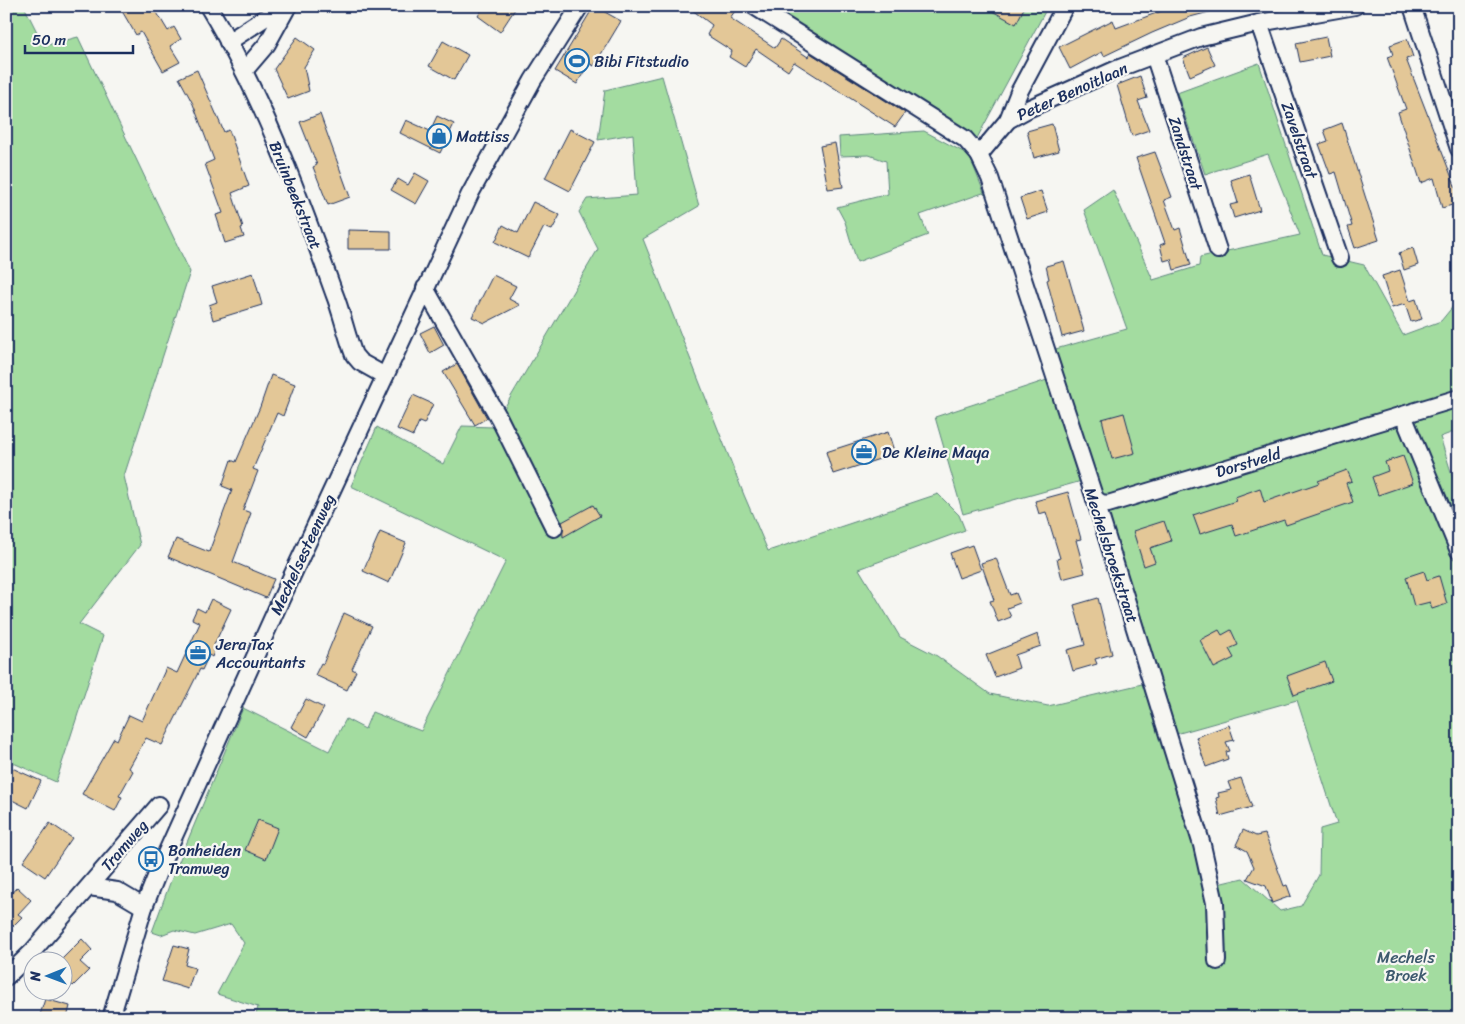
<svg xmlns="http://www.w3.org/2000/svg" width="1465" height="1024" viewBox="0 0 1465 1024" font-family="Sriracha,sans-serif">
	<rect width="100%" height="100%" fill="#f6f6f2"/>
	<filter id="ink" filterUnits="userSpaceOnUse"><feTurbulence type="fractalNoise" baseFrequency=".02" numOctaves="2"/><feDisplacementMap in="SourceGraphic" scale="10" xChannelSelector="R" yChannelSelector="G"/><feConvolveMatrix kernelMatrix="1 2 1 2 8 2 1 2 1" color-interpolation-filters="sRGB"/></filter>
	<g filter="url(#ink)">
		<!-- green -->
		<g fill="#a3dca0" stroke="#5f867f" fill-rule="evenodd">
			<path d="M6,6H24L44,46L78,37L190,272L124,476L140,545L79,624L103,636L56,782L9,761L6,766Z"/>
			<path d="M764,6H1048L976,140Z"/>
			<path d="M1259,63L1322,255L1364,265L1403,335L1441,321L1459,299V430L1440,437L1459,497V1018H255L258,1007L217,994L244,943L231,924L195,935L174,930L161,935L152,932L170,883L243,708L329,751L346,719L365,729L372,712L421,731L506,561L351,486L377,427L443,464L462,426L493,427L598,249L579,212L587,199L637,195L633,134L598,140L605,90L662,76L699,206L643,239L744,495L768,551L938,494L959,515L965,530L859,569L900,637L937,656L990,694L1048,706L1155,681L1096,477L963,514L935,417L1047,380L1058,372L1052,350L1127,329L1084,210L1113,190L1153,280L1199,266L1200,257L1300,235L1268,154L1205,174L1177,93ZM1297,700L1337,824L1320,829L1319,875L1301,906L1280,911L1243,878L1218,884L1176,734Z"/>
			<path d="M924,131L969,155L985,195L983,193L920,215L928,235L857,262L845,222L837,207L888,194L886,161L869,155L840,156L839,137Z"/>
		</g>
		<!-- building -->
		<g fill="#e3c797" stroke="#1b2f5e">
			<path d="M119,6H153L168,31L174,27L181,39L170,46L180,62L163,71L141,32L136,35Z"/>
			<path d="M484,6H517L500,32L478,16Z"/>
			<path d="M594,6L621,21L594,66L589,63L577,84L555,71Z"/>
			<path d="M687,6H727L735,11L730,18L775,48L781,39L808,57L810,53L905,113L895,127L794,62L788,71L756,49L745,67L729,57L732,51L707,35L712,25Z"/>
			<path d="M983,6H1025L1016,24Z"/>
			<path d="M1175,6H1217V10L1190,17L1152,33L1104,56L1102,52L1070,69L1059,47L1113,20L1116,28Z"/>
			<path d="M297,37L315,50L304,67L309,91L288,99L274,69Z"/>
			<path d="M1326,37L1330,56L1300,62L1296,43Z"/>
			<path d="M1407,39L1413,57L1406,59L1459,196V203L1442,208L1434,178L1421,183L1398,112L1406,109L1387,57L1393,55L1390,45Z"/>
			<path d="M443,41L468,55L454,80L429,66Z"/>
			<path d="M1207,47L1215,65L1190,76L1183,58Z"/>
			<path d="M197,70L224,132L229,130L249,186L232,193L243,227L241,228L244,237L225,243L216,215L223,213L205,164L214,160L193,104L179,78Z"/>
			<path d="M1140,76L1147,98L1138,101L1149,130L1132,136L1117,85Z"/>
			<path d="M320,114L350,197L328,205L313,167L317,165L300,122Z"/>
			<path d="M437,116L454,124L440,153L400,133L406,120L430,131Z"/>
			<path d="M1342,123L1379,240L1355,248L1348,227L1352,226L1336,172L1330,174L1319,144L1328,141L1324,130Z"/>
			<path d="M1052,124L1059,151L1034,158L1027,131Z"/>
			<path d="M570,129L595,142L570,191L545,178Z"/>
			<path d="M835,143L843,187L828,189L820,146Z"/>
			<path d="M1155,152L1172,197L1164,200L1175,230L1180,228L1191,265L1174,270L1171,259L1164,261L1160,245L1165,243L1136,158Z"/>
			<path d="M415,173L429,181L416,204L391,190L398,179L408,185Z"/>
			<path d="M1249,174L1260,210L1234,218L1230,205L1238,203L1231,180Z"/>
			<path d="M1041,191L1048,212L1027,219L1020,198Z"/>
			<path d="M533,202L560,215L552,230L544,227L528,258L495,242L503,225L518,233Z"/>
			<path d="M348,230L391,231V249H348Z"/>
			<path d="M1413,248L1418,265L1404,270L1399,253Z"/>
			<path d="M1064,261L1084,331L1062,337L1047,280L1049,279L1046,266Z"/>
			<path d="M1400,270L1410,301L1416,299L1422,319L1411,322L1405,304L1392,308L1382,276Z"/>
			<path d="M253,273L262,305L213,320L209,305L217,302L212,286Z"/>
			<path d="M493,275L516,286L509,299L520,305L485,323L472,317Z"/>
			<path d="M434,326L444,345L430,353L420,333Z"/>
			<path d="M457,364L487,418L475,425L443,372Z"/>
			<path d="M271,375L295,384L283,416L277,413L253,469L258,471L243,510L251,513L233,562L274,579L266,598L168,557L176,539L209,552L232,490L222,486L231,460L236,462L260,407Z"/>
			<path d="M413,395L433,404L424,424L419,422L413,436L397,429Z"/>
			<path d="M1124,413L1135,453L1112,459L1102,419Z"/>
			<path d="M888,432L895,454L833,474L826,452Z"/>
			<path d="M1403,456L1413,483L1378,495L1372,477L1388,471L1385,462Z"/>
			<path d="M1347,470L1352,481L1346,483L1353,502L1286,525L1284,520L1236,536L1232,524L1200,534L1193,515L1236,501L1235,497L1260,488L1264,502L1319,483L1318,481Z"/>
			<path d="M1068,492L1081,539L1076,540L1085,573L1062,579L1057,559L1060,558L1046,512L1039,514L1035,501Z"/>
			<path d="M593,505L600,516L563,537L562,522Z"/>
			<path d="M1164,521L1171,541L1150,548L1155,562L1144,566L1133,531Z"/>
			<path d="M380,532L406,543L389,583L363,571Z"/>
			<path d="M972,545L981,570L959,578L950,553Z"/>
			<path d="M996,558L1010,595L1016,593L1020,603L1007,608L1011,617L998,622L990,601L994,600L981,563Z"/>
			<path d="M1424,571L1427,580L1439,576L1447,604L1432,609L1430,602L1414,606L1406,577Z"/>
			<path d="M1098,598L1112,654L1095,659L1097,664L1073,671L1067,650L1085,645L1074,605Z"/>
			<path d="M211,599L231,609L214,645L216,646L212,657L209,655L202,670L200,669L162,745L146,738L129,768L133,771L119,796L122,797L115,811L82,794L114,738L117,740L129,715L142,721L166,668L177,673L200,623L192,619L197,608L205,612Z"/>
			<path d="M344,613L372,626L352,669L356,671L347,690L315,675L321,663L323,664Z"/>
			<path d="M1219,630L1222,635L1231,630L1238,645L1229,649L1234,658L1214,668L1200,640Z"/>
			<path d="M1038,634L1041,646L1015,655L1019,668L995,677L986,655Z"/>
			<path d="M1325,662L1332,681L1294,695L1287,676Z"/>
			<path d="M306,699L324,708L308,737L291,727Z"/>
			<path d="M1229,725L1234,740L1226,742L1230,751L1226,752L1228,759L1206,767L1196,737Z"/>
			<path d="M12,768L41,781L28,808L6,797V779Z"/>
			<path d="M1241,778L1252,807L1220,816L1216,798L1219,797L1218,793L1231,790L1228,782Z"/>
			<path d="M258,820L278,828L266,859L245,850Z"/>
			<path d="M50,823L72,838L45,877L23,862Z"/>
			<path d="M1243,830L1256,836L1265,834L1284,886L1287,885L1291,896L1272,903L1266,886L1247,879L1254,867L1247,851L1236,845Z"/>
			<path d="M17,887L31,900L18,914L22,917L13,926L10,923L6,927V899Z"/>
			<path d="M82,939L92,950L80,962L89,970L73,986L62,976V959Z"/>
			<path d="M174,945L189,949L185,965L195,968L188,989L162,981Z"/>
			<path d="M45,999L70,1006L67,1018H39Z"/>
		</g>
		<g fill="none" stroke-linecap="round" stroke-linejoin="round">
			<defs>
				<g id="minor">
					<path d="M208,6C262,95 299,195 334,293C342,313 346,334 354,355L360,362L385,376"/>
					<path d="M754,6L965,139L979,155L990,178L1095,499L1202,845L1215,903L1217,961"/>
					<path d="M1412,6L1459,149"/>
					<path d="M1259,23L1340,258"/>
					<path d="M228,42L274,12L285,10"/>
					<path d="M1154,55L1218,250"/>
					<path d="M244,71L267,44L288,6"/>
					<path d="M1008,120L1019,92L1065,6"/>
					<path d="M979,155L1008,120L1030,108L1117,69L1201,37L1259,23L1355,6"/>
					<path d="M425,288L499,418L554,528"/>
					<path d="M1403,415L1459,551"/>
					<path d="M1095,499L1101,503L1108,504L1459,398"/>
					<path d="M89,887L117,891L144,907"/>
					<path d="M6,977L32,952L159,805"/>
					<path d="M111,1018L144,907L160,867L277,608L470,194L533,80L580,6"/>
				</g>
			</defs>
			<!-- minor casing -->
			<use href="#minor" stroke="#1b2f5e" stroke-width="20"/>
			<!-- minor -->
			<use href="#minor" stroke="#f6f6f2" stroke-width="16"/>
		</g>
	</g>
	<!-- icons -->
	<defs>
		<symbol id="stadium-ring" viewBox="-11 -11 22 22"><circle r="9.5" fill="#f6f6f2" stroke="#1f6fb2" stroke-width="1.5"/><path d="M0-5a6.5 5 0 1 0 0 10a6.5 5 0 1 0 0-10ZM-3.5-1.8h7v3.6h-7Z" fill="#1f6fb2"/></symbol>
		<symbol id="shop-ring" viewBox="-11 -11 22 22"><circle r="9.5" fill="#f6f6f2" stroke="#1f6fb2" stroke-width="1.5"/><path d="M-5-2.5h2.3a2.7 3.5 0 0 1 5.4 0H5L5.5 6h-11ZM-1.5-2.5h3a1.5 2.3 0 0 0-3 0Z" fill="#1f6fb2"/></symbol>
		<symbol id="office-ring" viewBox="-11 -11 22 22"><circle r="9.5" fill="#f6f6f2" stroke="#1f6fb2" stroke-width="1.5"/><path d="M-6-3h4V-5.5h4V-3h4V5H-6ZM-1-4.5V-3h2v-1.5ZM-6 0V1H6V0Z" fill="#1f6fb2"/></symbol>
		<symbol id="bus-ring" viewBox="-11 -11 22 22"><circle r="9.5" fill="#f6f6f2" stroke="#1f6fb2" stroke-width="1.5"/><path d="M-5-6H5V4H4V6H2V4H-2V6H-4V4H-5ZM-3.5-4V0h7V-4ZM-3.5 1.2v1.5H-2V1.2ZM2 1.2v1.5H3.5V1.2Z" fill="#1f6fb2"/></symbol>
	</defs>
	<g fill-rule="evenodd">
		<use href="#stadium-ring" x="563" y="47" width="28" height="28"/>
		<use href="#shop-ring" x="425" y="122" width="28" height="28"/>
		<use href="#office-ring" x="850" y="438" width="28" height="28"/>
		<use href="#office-ring" x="184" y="639" width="28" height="28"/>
		<use href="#bus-ring" x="137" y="845" width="28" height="28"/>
	</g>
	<g text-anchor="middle" stroke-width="4.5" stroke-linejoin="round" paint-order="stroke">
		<!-- poi labels -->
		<g font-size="16" fill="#1b2f5e" stroke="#f6f6f2" text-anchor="start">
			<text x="594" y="67">Bibi Fitstudio</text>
			<text x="456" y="142">Mattiss</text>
			<text x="882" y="458">De Kleine Maya</text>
			<text x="216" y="650">Jera Tax<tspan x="216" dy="18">Accountants</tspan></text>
			<text x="168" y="856">Bonheiden<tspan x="168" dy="18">Tramweg</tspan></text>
		</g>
		<!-- street labels -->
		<g font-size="16" fill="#1b2f5e" stroke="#f6f6f2">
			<text transform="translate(1072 91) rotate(-24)" y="6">Peter Benoitlaan</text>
			<text transform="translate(1300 140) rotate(71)" y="6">Zavelstraat</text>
			<text transform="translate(1186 153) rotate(72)" y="6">Zandstraat</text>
			<text transform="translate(296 195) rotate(68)" y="6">Bruinbeekstraat</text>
			<text transform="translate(1248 462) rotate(-17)" y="6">Dorstveld</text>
			<text transform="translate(302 554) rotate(-65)" y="6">Mechelsesteenweg</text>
			<text transform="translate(1112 555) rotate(72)" y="6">Mechelsbroekstraat</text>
			<text transform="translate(124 845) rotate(-49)" y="6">Tramweg</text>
		</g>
		<!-- park labels -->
		<g font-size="16" fill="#3d5a6e" stroke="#f6f6f2">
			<text x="1406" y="963">Mechels<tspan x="1406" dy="18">Broek</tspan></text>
		</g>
	</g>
	<!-- margin -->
	<rect width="1465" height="1024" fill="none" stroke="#f6f6f2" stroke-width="25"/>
	<rect x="12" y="12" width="1440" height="999" fill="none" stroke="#1b2f5e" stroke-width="2" filter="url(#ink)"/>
	<!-- north arrow -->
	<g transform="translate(48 976) rotate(269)"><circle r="24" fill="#f6f6f2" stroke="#9ea6b7"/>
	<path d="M0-4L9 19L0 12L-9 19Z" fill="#1f6fb2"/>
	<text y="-8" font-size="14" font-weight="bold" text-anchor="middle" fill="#1b2f5e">N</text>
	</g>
	<!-- scale -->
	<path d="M25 45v8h108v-8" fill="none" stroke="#1b2f5e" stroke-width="2.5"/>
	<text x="32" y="45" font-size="15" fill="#1b2f5e" stroke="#f6f6f2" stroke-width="4" paint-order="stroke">50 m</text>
</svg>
